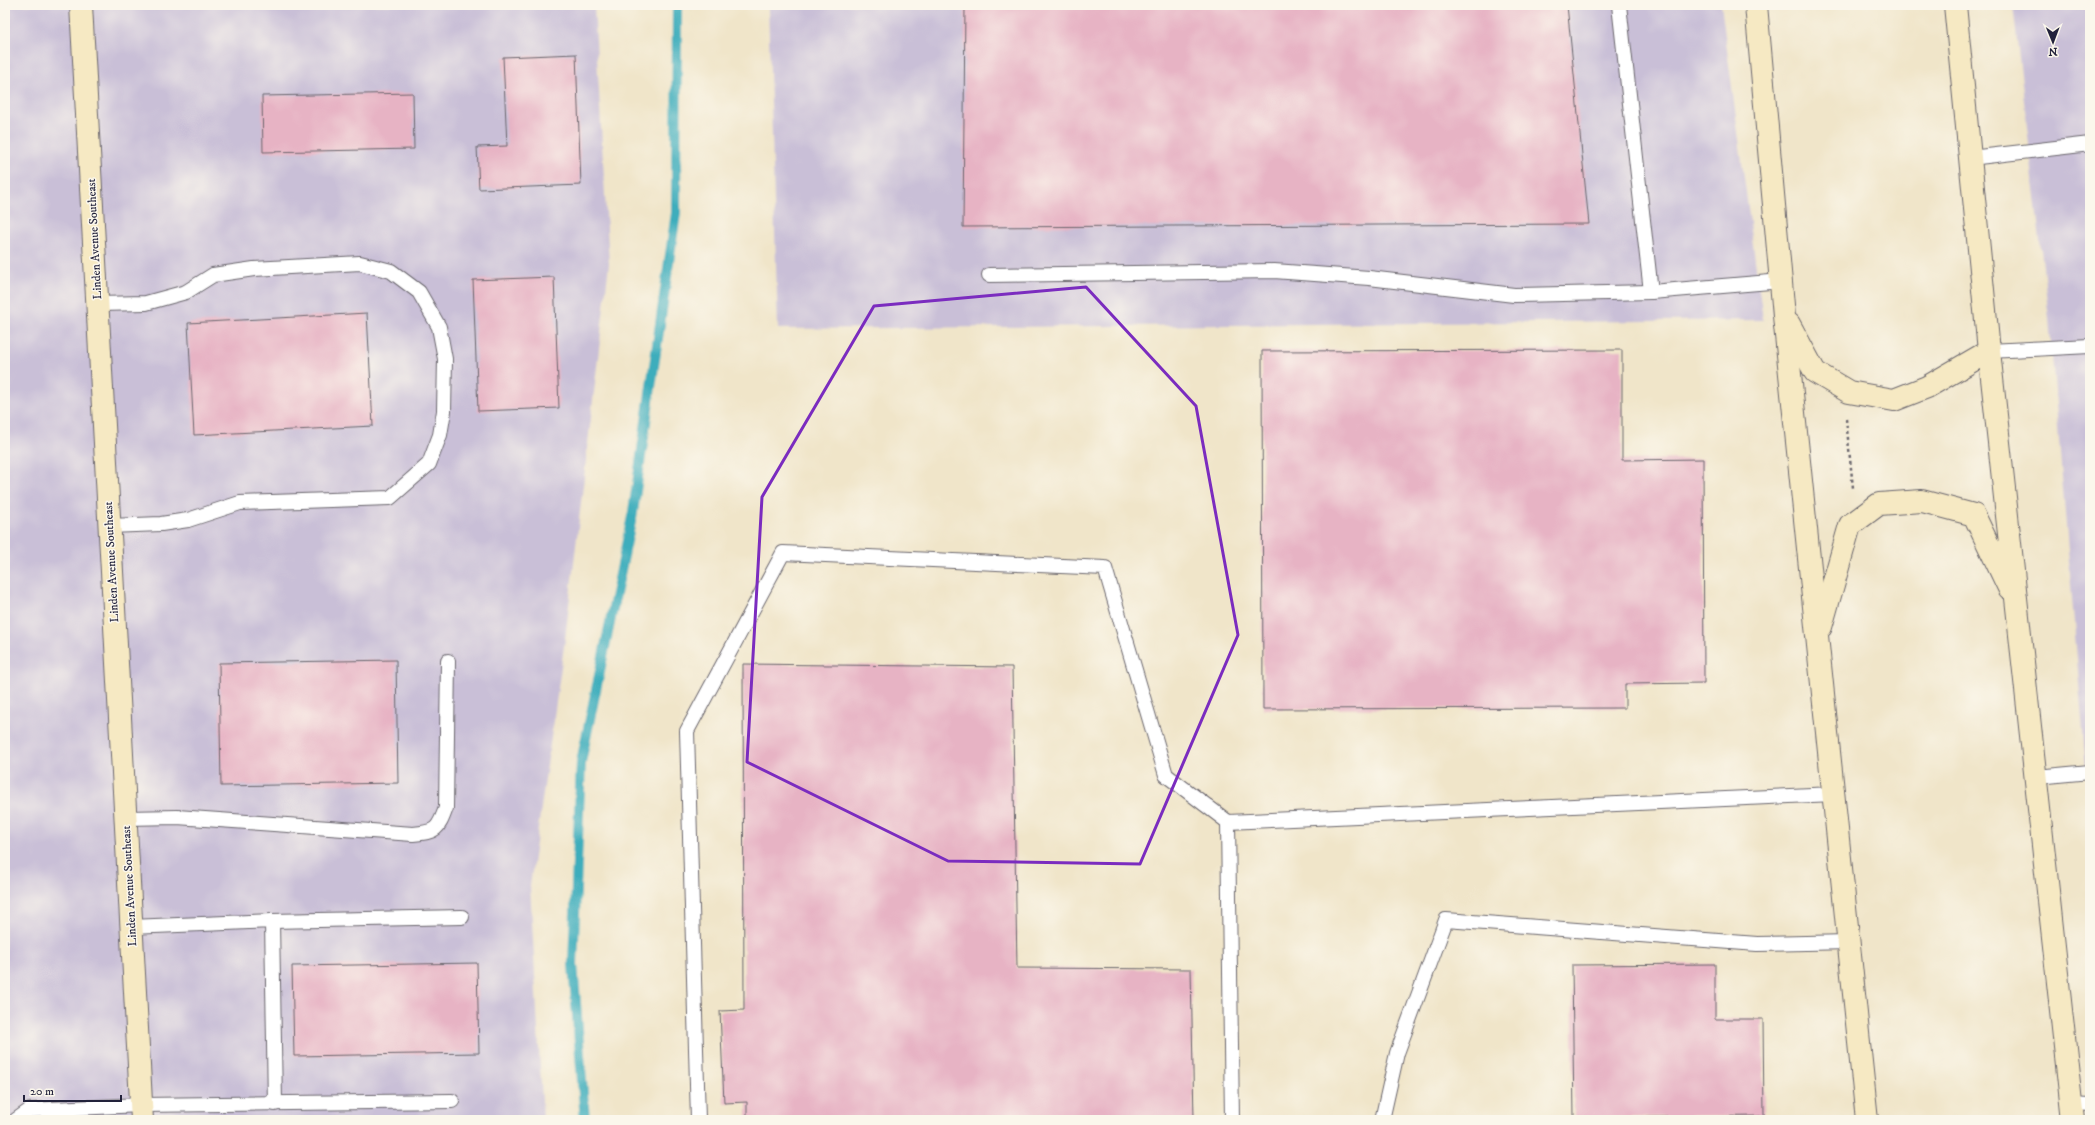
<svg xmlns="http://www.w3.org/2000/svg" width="2095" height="1125" viewBox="0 0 2095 1125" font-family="'IM FELL DW Pica',serif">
	<rect width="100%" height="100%" fill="#fbf7ec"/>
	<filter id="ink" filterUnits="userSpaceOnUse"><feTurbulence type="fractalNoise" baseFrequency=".025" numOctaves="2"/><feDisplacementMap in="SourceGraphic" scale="8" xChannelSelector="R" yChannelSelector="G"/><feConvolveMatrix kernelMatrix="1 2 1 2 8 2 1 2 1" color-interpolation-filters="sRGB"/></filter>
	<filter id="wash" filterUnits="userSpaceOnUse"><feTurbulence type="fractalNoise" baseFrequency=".012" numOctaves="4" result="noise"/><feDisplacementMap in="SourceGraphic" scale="16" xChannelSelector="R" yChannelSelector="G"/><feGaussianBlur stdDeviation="0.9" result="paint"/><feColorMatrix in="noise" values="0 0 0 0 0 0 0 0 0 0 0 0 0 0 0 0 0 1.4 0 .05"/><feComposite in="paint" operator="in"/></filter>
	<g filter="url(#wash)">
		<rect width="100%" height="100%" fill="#f0e5c9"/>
		<!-- industrial -->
		<g fill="#c9bfd7">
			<path d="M5,5H594L609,264L565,639L530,885L543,1120H5Z"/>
			<path d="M768,5H1721L1763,320L778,329Z"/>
			<path d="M2013,5H2090V816L2049,319Z"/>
		</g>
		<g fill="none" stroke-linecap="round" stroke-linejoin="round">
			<!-- stream -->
			<path stroke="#3eadbc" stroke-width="10" d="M585,1120L573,964L581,762L633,512L676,213L677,5"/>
		</g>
		<g id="blocks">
			<!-- building -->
			<g fill="#e7b3c4">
				<path d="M965,5H1567L1589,224L963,227Z"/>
				<path d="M576,54L581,185L479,189L477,147L507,146L503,57Z"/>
				<path d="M413,93L414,149L263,152L262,96Z"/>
				<path d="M554,277L559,408L478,411L473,280Z"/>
				<path d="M367,313L373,426L194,435L188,323Z"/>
				<path d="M1622,350V460L1703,459L1704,683L1625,684V708L1263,709L1262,351Z"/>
				<path d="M396,660L398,783L221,786L219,663Z"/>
				<path d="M743,664L1012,667L1017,968L1191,969L1194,1120H747V1102L724,1103L720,1011L744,1010Z"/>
				<path d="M477,963L479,1053L294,1056L292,966Z"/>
				<path d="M1715,964V1019H1763L1764,1116L1574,1118L1572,965Z"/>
			</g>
		</g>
	</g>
	<g filter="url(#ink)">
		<use href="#blocks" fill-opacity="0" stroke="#6a666d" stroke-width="1"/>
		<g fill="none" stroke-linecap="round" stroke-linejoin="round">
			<defs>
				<g id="lane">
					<path d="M1619,5L1651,292L1782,281"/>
					<path d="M1970,158L2090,144"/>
					<path d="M989,275L1274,271L1369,278L1514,295L1651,292"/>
					<path d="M97,304L146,303L186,292L213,275L254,269L360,263L391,271L419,292L439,327L445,359L444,411L440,435L429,464L390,498L240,503L188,520L161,524L109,526"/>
					<path d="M1989,351L2090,346"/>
					<path d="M2036,777L2090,772"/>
					<path d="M126,818L177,817L413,834C436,832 438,830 446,808L448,661"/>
					<path d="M1228,822L1232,1120"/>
					<path d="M272,921L462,917"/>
					<path d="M131,927L272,921L275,1104"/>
					<path d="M2072,1103L2090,1104"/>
					<path d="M16,1120L30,1110L141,1105L452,1101"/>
					<path d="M698,1120L687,731L783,553L1105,568L1166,775L1228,822L1834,794"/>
					<path d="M1382,1120L1397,1053L1446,920L1757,944L1849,942"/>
				</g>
				<g id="secondary">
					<path d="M81,5L142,1120"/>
					<path d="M1756,5L1784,316L1867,1120"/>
					<path d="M1955,5L1989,351L2073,1120"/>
					<path d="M1789,324L1815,372L1849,392L1894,400L1927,387L1989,351"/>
					<path d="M1821,627L1850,525L1856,521L1879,504L1922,501L1974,515L2009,588"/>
				</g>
			</defs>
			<!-- lane casing -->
			<use href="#lane" stroke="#6a666d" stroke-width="16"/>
			<!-- secondary casing -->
			<use href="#secondary" stroke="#6a666d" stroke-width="24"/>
			<!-- path -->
			<path stroke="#6a666d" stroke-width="2.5" stroke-dasharray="3 3" stroke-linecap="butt" d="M1846,419L1853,488"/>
			<!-- lane -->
			<use href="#lane" stroke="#fff" stroke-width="14"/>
			<!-- secondary -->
			<use href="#secondary" stroke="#f6e9c3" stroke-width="22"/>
		</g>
	</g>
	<!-- marked area -->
	<path fill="none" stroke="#7b2cbf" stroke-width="3" stroke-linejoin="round" d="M1086,287L1196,406L1238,635L1140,864L948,861L747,762L762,497L874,306Z"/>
	<g text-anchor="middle" stroke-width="3" stroke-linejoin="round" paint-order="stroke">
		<!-- street labels -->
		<g font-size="12" fill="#22223b" stroke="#fbf7ec">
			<text transform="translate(94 239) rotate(-93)" y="4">Linden Avenue Southeast</text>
			<text transform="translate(111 562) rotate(-93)" y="4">Linden Avenue Southeast</text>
			<text transform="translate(129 886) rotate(-93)" y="4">Linden Avenue Southeast</text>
		</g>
	</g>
	<!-- margin -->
	<rect width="2095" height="1125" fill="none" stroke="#fbf7ec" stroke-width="20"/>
	<!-- north arrow -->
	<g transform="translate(2053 42) rotate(179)" stroke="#fbf7ec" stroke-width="3" paint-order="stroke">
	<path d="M0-3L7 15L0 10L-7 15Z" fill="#22223b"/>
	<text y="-6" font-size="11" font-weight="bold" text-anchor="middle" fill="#22223b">N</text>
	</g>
	<!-- scale -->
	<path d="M24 1095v6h97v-6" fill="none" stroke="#22223b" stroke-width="2"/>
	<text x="30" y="1095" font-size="12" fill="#22223b" stroke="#fbf7ec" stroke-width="3" paint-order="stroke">20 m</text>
</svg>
